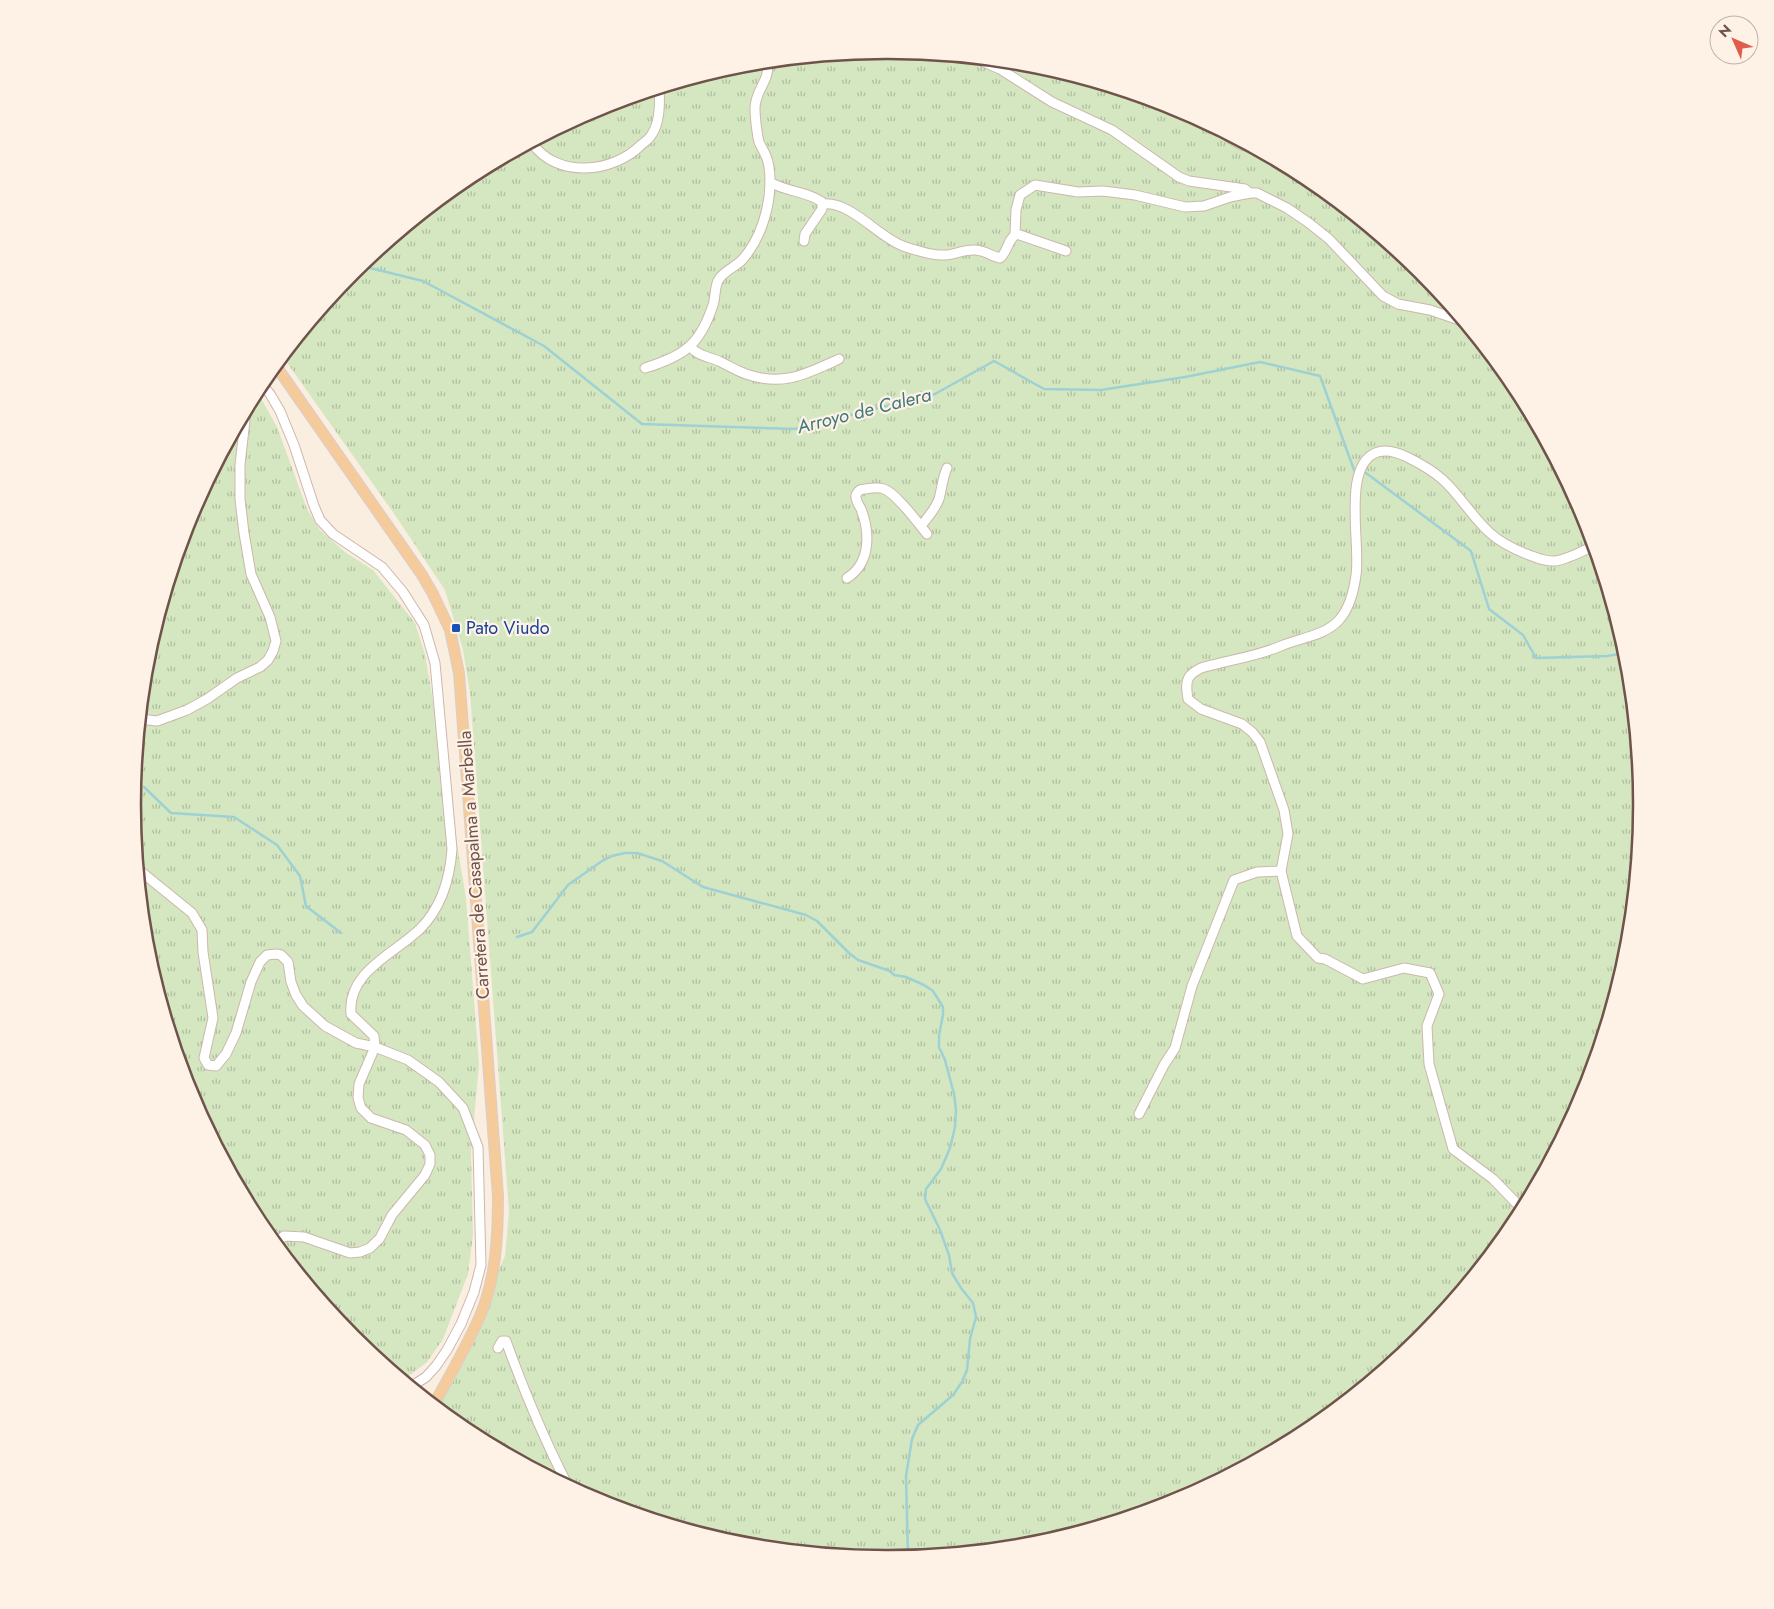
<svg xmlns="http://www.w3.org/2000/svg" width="1774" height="1609" viewBox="0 0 1774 1609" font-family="Jost,sans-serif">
	<defs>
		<pattern id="grass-tufts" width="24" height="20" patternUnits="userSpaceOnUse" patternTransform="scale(1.25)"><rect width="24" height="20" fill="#d4e7c1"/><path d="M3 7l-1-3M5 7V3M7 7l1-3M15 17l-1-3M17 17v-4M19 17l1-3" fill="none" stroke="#b0be9f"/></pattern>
	</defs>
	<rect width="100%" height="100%" fill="#faeee1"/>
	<!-- grass -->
	<g fill="url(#grass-tufts)">
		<path d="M887,50L1034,65L1176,108L1306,177L1421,271L1514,386L1584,516L1627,658L1641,805L1627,952L1584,1093L1514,1224L1420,1338L1306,1432L1175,1502L1034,1545L887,1559L740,1544L598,1501L468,1432L438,1407L505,1256L509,1212L470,693L463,650L445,590L395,515L283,357L354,271L468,177L599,107L740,64Z"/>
		<path d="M257,391L277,427L307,509L320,530L345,552L373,570L415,623L425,654L466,898L479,1064L471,1153L473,1234L468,1274L443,1339L427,1362L404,1380L353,1338L260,1223L190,1093L147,951L133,804L147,657L190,516Z"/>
	</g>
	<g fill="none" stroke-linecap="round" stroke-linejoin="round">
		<!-- stream -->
		<g stroke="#9ed1d3" stroke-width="2.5">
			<path d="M364,262L370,268L423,281L544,346L642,424L795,429L935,394L994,361L1044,389L1101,390L1185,377L1260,362L1320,376L1354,470"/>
			<path d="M1366,473L1471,551L1489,609L1523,635L1536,658L1607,656L1626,653"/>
			<path d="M144,787L171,813L234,817L277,845L300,876L306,906L341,933"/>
			<path d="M517,937L532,932L568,885L602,861L612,856L625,853H637L662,861L703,887L806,915L817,921L849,953L858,960L890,971L894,975L906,977L924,985L933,991L943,1007V1015L939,1035V1047L945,1060L954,1094L956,1110L955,1127L950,1148L941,1169L926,1189L925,1199L940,1230L949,1255L952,1273L961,1288L973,1303L976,1317L970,1339L967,1370L962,1382L953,1395L918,1425L912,1439L906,1476L908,1557"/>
		</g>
		<defs>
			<g id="minor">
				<path d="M939,55L946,56"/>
				<path d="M818,57L828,56"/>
				<path d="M977,59L1000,69L1052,102L1112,130L1179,177L1189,181L1245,189L1250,193"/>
				<path d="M1221,131C1229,138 1238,145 1249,147"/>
				<path d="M532,143C557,179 613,173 641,145C645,142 650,138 652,134C660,122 660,103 659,89"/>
				<path d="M770,182C786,192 807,191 822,202V209L805,234L804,241"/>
				<path d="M823,204C851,201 878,237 903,246C915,250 932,256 945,255C955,255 964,249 975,250C984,250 991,256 1000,258C1008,252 1007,239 1017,234L1066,251"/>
				<path d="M1015,234L1016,210L1020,195L1035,185L1078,192L1103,191L1135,195L1185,207L1204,206L1230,197L1250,193H1257L1287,208L1309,223L1329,239L1383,296L1398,304L1430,310L1462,321"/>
				<path d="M691,347C697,356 711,357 721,362C729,366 737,371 746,374C783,387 806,374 839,359"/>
				<path d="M645,368C684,356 700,345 713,305C716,296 714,287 719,279C724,271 735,267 742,260C760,240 770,209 770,182C770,175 769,163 766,156C764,151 761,147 759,142C757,134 755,117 755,108C755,90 771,80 767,62"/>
				<path d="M261,383L270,394L280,411L294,445L314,506L320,520L333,534L382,567L403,592L424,625L435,663L452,849C450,878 441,908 420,929C394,954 347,972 351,1014L374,1036L375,1047L359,1084L358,1098L361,1108L371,1118L406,1130L425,1145L430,1155V1164L425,1175L392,1215L380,1238L370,1248L360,1252L350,1253L304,1237L284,1236L276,1243"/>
				<path d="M921,526C927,518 935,510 939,499C942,489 942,479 947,468"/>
				<path d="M847,578C871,563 870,532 861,509C859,505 855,500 856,495C858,490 861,489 865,489C871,488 879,487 884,489C897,494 918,523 927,534"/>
				<path d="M141,717L148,720L157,721L187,710L207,699L237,678L260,667L268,660L273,651L276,641L270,617L251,574L244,533L240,499V465L246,411"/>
				<path d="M139,870L192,913L202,930L203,952L213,1018L204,1058L208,1065L216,1066L226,1054L236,1033L251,982L260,962L267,955L276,954L281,955L288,962L291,982L296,995L303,1006L325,1026L356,1043L375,1047L408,1060L439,1082L463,1108L478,1147L481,1265L474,1292L461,1324L447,1350L436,1366L426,1377L412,1386"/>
				<path d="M1281,871L1288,834L1284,810L1260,742L1252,732L1242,724L1201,709L1188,699C1187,691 1185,684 1189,677C1192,673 1197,670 1201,668C1228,660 1255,657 1281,646C1299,638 1325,636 1339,620C1349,609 1354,590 1356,575C1361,545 1341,463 1378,452C1388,449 1399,453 1407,457C1419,463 1432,470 1442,479C1460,495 1472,517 1490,533C1501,543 1516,550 1529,555C1538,558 1545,562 1555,561C1568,559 1581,552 1593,546"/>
				<path d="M1139,1114L1164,1065L1175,1048L1192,986L1234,880L1257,872L1281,871L1297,936L1318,958L1325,959L1363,979L1404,968L1430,973L1439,994L1427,1026L1429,1064L1453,1149L1493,1179L1522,1209"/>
				<path d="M498,1348L502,1341H506C524,1391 544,1439 568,1486"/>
			</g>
			<path id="major" d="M276,366L422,575L433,594L450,630L459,673L498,1196C498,1237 496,1278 480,1316C467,1346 450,1375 434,1404"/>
		</defs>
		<!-- minor casing -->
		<use href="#minor" stroke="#cdb7ab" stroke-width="11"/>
		<!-- major casing -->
		<use href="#major" stroke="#d7cfcc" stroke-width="12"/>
		<!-- minor -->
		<use href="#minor" stroke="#fff" stroke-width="9"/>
		<!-- major -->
		<use href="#major" stroke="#f6cb9c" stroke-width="10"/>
	</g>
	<!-- markers -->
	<rect fill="#1a4fb4" stroke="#fef2e6" stroke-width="2" x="451" y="623" width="10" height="10" rx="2.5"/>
	<g text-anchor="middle" stroke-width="4.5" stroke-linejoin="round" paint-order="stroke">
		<!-- transit labels -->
		<g font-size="18" fill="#164399" stroke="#fef2e6" text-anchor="start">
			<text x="466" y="634">Pato Viudo</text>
		</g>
		<!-- street labels -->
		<g font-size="18" fill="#70534a" stroke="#fef2e6">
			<text transform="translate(474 865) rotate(-94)" y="6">Carretera de Casapalma a Marbella</text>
		</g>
		<!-- water labels -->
		<g font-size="19" font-style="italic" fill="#42787b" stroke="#fef2e6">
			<text transform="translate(864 410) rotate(-14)" y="7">Arroyo de Calera</text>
		</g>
	</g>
	<!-- crop -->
	<path d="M0 0H1774V1609H0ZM886 59H888A745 745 0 0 1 1633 804V805A745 745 0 0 1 888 1550H886A745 745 0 0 1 141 805V804A745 745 0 0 1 886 59Z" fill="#fef2e6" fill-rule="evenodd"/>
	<path fill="none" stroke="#70534a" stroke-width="2.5" d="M886 59H888A745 745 0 0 1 1633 804V805A745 745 0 0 1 888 1550H886A745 745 0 0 1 141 805V804A745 745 0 0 1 886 59Z"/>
	<!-- north arrow -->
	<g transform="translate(1734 40) rotate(315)"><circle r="24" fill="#fef2e6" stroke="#c5b2a8"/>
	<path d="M0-4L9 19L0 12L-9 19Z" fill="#de5d4c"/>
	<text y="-8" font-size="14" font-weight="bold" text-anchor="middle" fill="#70534a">N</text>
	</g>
</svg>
